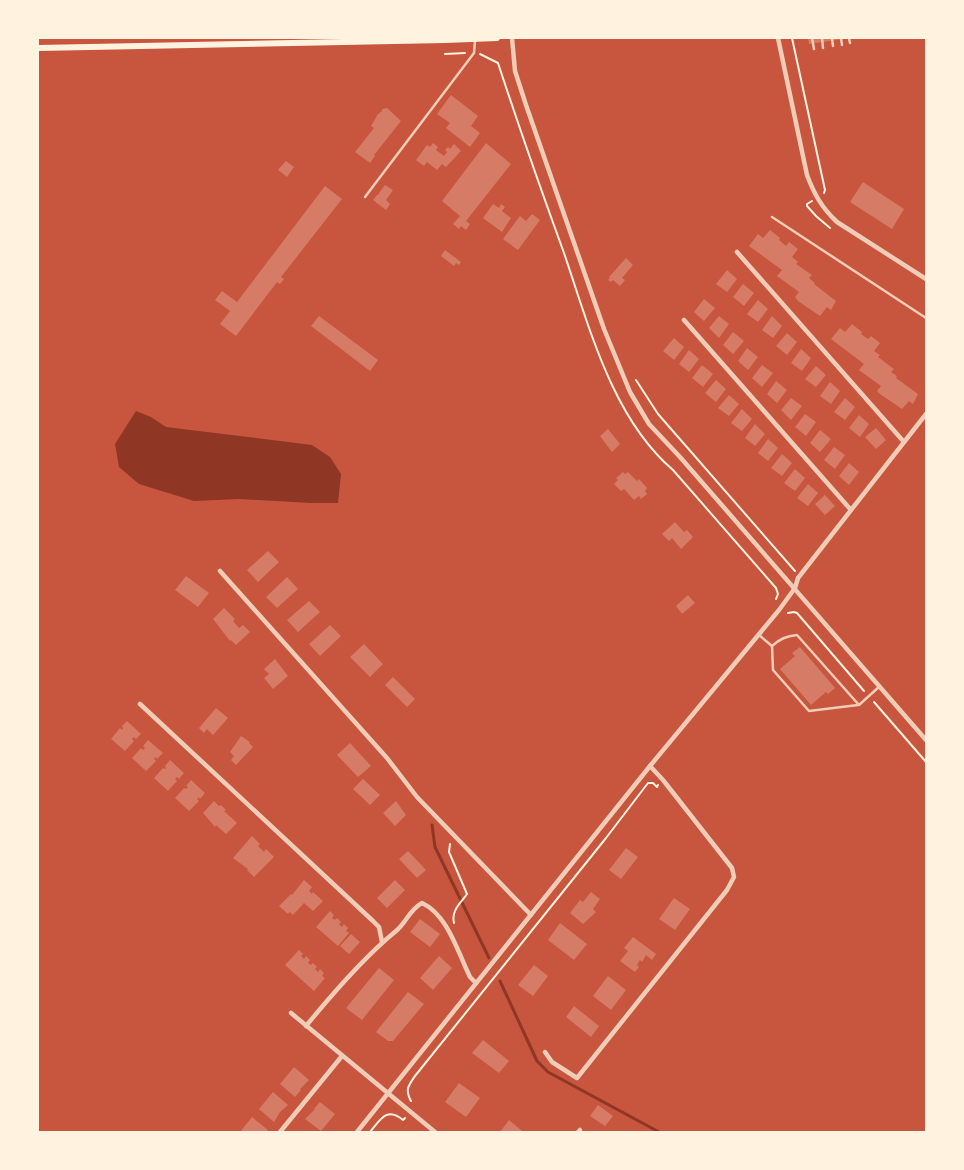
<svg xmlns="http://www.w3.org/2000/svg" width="964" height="1170" viewBox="0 0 964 1170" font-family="'PT Sans',sans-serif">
	<rect width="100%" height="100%" fill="#c8553d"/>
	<!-- water -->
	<path fill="#8f3625" d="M136,411L151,417L166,427L312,445L330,457L341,474L338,503H311L239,499L194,501L139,484L119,467L115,444Z"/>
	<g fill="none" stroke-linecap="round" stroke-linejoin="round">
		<!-- stream -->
		<g stroke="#8f3625" stroke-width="3">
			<path d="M432,825L435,847L489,958"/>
			<path d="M500,981L537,1061L548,1072L659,1132"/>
		</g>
	</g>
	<!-- building -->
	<g fill="#d67c66">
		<path d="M808,38H843V39L809,44Z"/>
		<path d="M451,95L478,116L471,126L480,133L470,147L446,128L450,123L437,114Z"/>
		<path d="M387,108L401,121L374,155L375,156L370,163L355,152L374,128L371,126L377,116H376L382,111V109Z"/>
		<path d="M433,143L438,147L436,150L444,156L447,152L445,150L448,147L450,149L454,144L461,151L446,167L442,164L437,170L427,162L424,166L416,160L427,145L430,147Z"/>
		<path d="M486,143L511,164L466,221L470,224L466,230L461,226L459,229L453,224L460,216L442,201Z"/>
		<path d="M286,161L294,167L287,177L278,170Z"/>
		<path d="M863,182L904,209L892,229L850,202Z"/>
		<path d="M385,185L393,190L386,200L390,204L386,210L373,200L378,194L379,195V193Z"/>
		<path d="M325,186L342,199L281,277L284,279L280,284L277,282L236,336L220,324L230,311L215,300L222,291L237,302Z"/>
		<path d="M493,204L499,208L501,204L505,207L502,211L511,218L502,232L483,218Z"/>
		<path d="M532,214L540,220L518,250L503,239L520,216L526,221Z"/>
		<path d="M770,230L780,238L779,240L786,246L789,242L798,249L792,257L798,262L796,264L812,275L809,278L815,283L814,284L836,301L831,310L827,307L820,316L798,301L795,297L799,292L777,276L782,270L749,246L758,234L763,238Z"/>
		<path d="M445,250L461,262L459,265L456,263L454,266L441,256Z"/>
		<path d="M626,258L633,265L622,278L625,280L620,286L613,280L611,282L608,280L610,278L609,277Z"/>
		<path d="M727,270L737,279L727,292L716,284Z"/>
		<path d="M743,284L754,293L744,306L733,297Z"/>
		<path d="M704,299L715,308L704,321L694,312Z"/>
		<path d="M758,300L768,309L758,322L747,314Z"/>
		<path d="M319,316L378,360L370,371L311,326Z"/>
		<path d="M719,316L729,324L719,338L709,328Z"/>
		<path d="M772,316L782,326L773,338L762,330Z"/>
		<path d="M852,324L862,332L861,334L868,339L871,336L880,343L874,351L880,355L878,357L894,369L891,372L897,376L896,378L918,394L913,404L909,401L902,409L880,394L877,391L881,386L859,370L864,364L831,339L840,328L845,332Z"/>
		<path d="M733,332L744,341L733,354L723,345Z"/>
		<path d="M787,333L797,342L787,355L776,346Z"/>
		<path d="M674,338L684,347L674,360L663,351Z"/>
		<path d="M747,348L758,357L748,370L738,361Z"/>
		<path d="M801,349L811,358L802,371L791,363Z"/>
		<path d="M689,350L699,359L689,372L679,364Z"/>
		<path d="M702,365L713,374L703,387L692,378Z"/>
		<path d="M762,365L773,373L762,387L752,378Z"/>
		<path d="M816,366L826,375L816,387L805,379Z"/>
		<path d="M716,380L726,389L716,402L705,393Z"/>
		<path d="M776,381L787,390L777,403L767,394Z"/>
		<path d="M830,382L840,391L831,404L820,396Z"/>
		<path d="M729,395L739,404L729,416L718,408Z"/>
		<path d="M791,398L802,406L791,420L781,410Z"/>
		<path d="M845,398L855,407L845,420L834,412Z"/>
		<path d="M742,409L752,419L742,431L731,423Z"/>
		<path d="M805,414L816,422L806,436L795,427Z"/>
		<path d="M859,415L869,424L860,437L849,428Z"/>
		<path d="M755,424L765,434L755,446L745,438Z"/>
		<path d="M876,428L886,440L876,449L865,437Z"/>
		<path d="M608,429L620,444L612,452L600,436Z"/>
		<path d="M820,430L831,439L820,452L810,443Z"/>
		<path d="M768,439L778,448L768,461L758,453Z"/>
		<path d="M834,447L845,455L835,469L824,460Z"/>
		<path d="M782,454L792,463L782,476L771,468Z"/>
		<path d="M849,463L859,472L849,485L839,476Z"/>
		<path d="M795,469L805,478L795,491L784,483Z"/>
		<path d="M623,472L625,474L628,472L637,481L639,479L647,488L645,491L647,494L641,499L639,496L634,500L624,489L621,491L614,484L618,480L616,478Z"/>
		<path d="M808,484L818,493L808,506L797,498Z"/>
		<path d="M825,495L835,506L825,515L815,504Z"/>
		<path d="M675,522L684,532L687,530L693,537L681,549L672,538L669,541L662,534Z"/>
		<path d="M268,551L279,562L258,582L247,570Z"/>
		<path d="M186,576L209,593L198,607L175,590Z"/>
		<path d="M287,577L298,589L277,608L266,597Z"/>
		<path d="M688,595L695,603L682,614L676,606Z"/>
		<path d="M309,601L320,612L298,632L287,620Z"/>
		<path d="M224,608L235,619L233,621L239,628L243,625L250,632L236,645L231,640L230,641L213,619Z"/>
		<path d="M330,625L341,636L320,656L309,644Z"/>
		<path d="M364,644L383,664L370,677L350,657Z"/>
		<path d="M800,647L835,688L828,694L826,692L811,705L780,669L795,656L792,653Z"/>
		<path d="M275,659L288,676L273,689L264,678L269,674L264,669Z"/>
		<path d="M393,677L415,699L407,707L385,685Z"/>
		<path d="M216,708L228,718L213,735L207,729L204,733L199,728Z"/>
		<path d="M127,721L141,734L136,739L134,737L132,739L134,741L125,751L111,739L120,728L122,730L123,728L122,726Z"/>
		<path d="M241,736L250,742L249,743L253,747L236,765L231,760L234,756L230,752Z"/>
		<path d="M148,740L163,753L157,759L156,757L154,759L156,761L146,771L132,758L141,748L143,750L145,748L143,746Z"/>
		<path d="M350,743L371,766L358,777L337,755Z"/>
		<path d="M170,760L184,773L179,779L177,777L175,779L177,781L168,791L154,778L163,768L165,769L166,768L165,766Z"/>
		<path d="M363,779L380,795L370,805L353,789Z"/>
		<path d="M191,780L205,793L200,799L199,797L197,799L199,801L189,811L175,798L184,788L186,789L188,787L186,786Z"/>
		<path d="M214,801L219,806L221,805L226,810L224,811L237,823L226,834L216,825L215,827L203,813Z"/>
		<path d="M396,801L406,815L395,826L383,813Z"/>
		<path d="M252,836L260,844L258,846L264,852L266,849L274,857L254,877L247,870L248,869L233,858Z"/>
		<path d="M626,848L638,857L621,879L609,870Z"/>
		<path d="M408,851L426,870L417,878L399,859Z"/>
		<path d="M304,880L312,887L309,891L312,894L313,892L323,901L313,911L304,903L293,915L290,912L288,914L279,906L291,894L292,895Z"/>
		<path d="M395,880L405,890L387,908L377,898Z"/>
		<path d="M591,892L600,899L593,909L596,912L583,924L570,913L580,900L583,902Z"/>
		<path d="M674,898L690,909L675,930L659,919Z"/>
		<path d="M330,911L334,915L332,918L335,920L337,918L341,922L339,924L342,927L344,924L348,928L346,931L349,933L338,946L316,927Z"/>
		<path d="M420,919L440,934L430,947L410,932Z"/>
		<path d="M560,923L587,944L574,960L548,940Z"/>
		<path d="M351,934L360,942L349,954L340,946Z"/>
		<path d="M633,937L656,954L652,960L646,955L642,962L640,960L637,965L639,967L635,972L620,961L628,951L624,948Z"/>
		<path d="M299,950L303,954L301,956L304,959L306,956L310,960L308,963L311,965L313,963L317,967L315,969L318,972L320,969L324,973L322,976L325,978L314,991L285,965Z"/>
		<path d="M439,956L452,968L433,990L420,978Z"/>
		<path d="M534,965L548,976L533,996L518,985Z"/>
		<path d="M379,968L394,980L362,1020L346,1008Z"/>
		<path d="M608,976L626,990L611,1010L593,996Z"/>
		<path d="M408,992L424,1004L393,1041H388L376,1032Z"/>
		<path d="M574,1006L599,1026L591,1037L566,1017Z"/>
		<path d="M483,1040L509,1061L499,1073L472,1053Z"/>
		<path d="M294,1067L309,1080L300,1089L301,1090L295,1097L280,1084Z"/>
		<path d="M459,1083L480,1098L466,1117L445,1102Z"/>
		<path d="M273,1092L288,1105L280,1112L274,1122L259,1109Z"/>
		<path d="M320,1102L335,1114L321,1131L305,1119L315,1109H314Z"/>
		<path d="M598,1105L613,1116L605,1126L590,1116Z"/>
		<path d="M252,1117L268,1130L266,1132H240Z"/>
		<path d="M509,1120L522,1131L521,1132H500Z"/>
	</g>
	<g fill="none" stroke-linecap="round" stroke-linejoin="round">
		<!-- path -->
		<g stroke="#fff3e0" stroke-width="2">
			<path d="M792,38L825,190L824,193"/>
			<path d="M445,54L465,53"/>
			<path d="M480,54L498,63C519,127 541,190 564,253C589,326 612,418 673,470L776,588L778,594L776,599"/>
			<path d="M812,201L807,204V206L816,216L830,228"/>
			<path d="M636,380L658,414L795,571"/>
			<path d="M788,613L794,612L797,613L864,691"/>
			<path d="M874,702L926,762"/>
			<path d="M450,844L449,852L467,894C461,903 451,910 454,923"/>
			<path d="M411,1101C405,1090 408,1086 415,1076L606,838L648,783H653L657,787L658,785"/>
			<path d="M370,1132C380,1120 387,1106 403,1120L405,1118"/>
		</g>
		<!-- service -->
		<g stroke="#f1ccb7" stroke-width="2.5">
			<path d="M812,38L814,49"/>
			<path d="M822,38L823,48"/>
			<path d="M832,38L833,46"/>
			<path d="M841,38L842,45"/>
			<path d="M849,38L850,43"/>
			<path d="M365,197L474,53L475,40"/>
			<path d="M772,217L926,318"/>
			<path d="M759,635L772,646C780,639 786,636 797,635L859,705L880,686"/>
			<path d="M772,646L773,670L809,711L858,705"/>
		</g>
		<!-- minor -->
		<g stroke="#f1ccb7" stroke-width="4.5">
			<path d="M512,38L515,71L526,105L604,329L630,392L649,424L680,457L926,740"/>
			<path d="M778,38L807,175C814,194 822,208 837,222L926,279"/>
			<path d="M737,252L904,442"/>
			<path d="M684,320L851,510"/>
			<path d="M220,571L387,758L417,797L531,915"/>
			<path d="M140,704L373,921L379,927L382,942"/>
			<path d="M291,1013L435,1132"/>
			<path d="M306,1026C333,993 363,958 396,931C406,923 410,909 422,903C448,915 458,953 470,977L476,983"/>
			<path d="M545,1052L552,1062L577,1078L727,890L734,877L732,868L663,780L650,766"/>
			<path d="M280,1132L342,1056"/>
			<path d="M357,1132L650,766L779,610L795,588L798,578L926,414"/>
			<path d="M578,1132L580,1130"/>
		</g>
		<!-- secondary -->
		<path stroke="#fff3e0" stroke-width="6" d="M38,48L445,40L497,38"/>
	</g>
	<!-- border -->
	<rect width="964" height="1170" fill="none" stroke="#fff3e0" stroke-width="78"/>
</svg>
